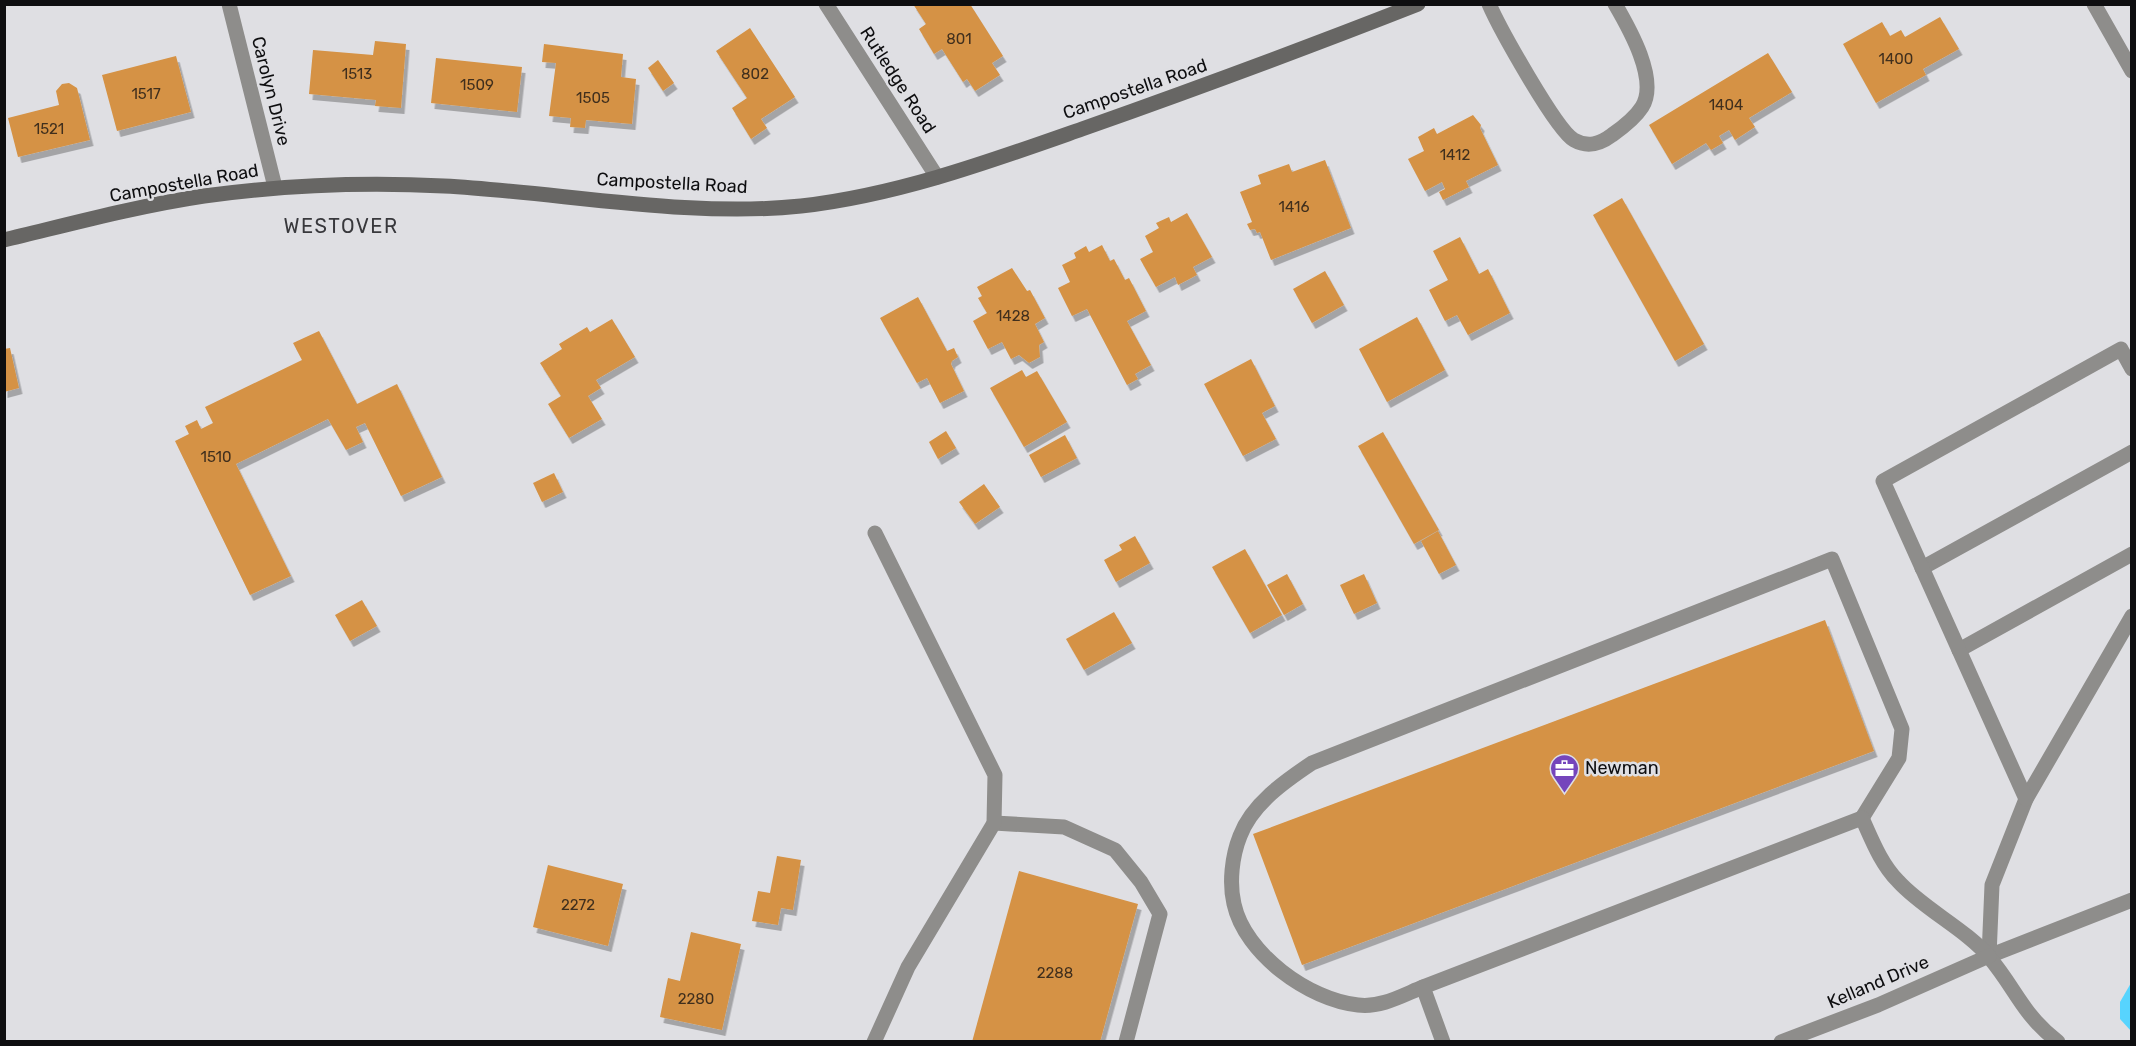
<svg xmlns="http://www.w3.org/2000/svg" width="2136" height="1046" viewBox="0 0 2136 1046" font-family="Rubik,sans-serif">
	<defs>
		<filter id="shadow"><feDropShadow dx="3.5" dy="6" stdDeviation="0" flood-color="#0004"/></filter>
	</defs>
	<rect width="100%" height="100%" fill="#dfdfe3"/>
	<!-- water -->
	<path fill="#57d4fe" d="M2131,983V1031L2120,1019V1002Z"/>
	<!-- building -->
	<g fill="#d59244" filter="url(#shadow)">
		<path d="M913,4H970L1003,56L992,63L1000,75L975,91L967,79L963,82L942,49L934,54L919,29L926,24Z"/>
		<path d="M1940,17L1959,49L1923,69L1926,75L1876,103L1843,44L1882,22L1890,36L1901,30L1905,37Z"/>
		<path d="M750,28L795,97L761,119L767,128L751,139L732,108L747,98L716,51Z"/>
		<path d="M375,41L406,44L401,108L375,106L376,100L309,94L313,50L373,55Z"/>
		<path d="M544,44L623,54L621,77L636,79L632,124L586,120L585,128L570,127L571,118L549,116L556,63L542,62Z"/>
		<path d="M1768,53L1792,92L1749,118L1755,127L1735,140L1729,130L1719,136L1723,143L1711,150L1706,143L1672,164L1649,125Z"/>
		<path d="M176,56L191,112L117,131L102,75Z"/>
		<path d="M436,58L522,67L517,112L431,103Z"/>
		<path d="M658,60L674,83L663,91L648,68Z"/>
		<path d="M69,83L77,88L90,140L18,157L8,118L59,105L56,91L62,84Z"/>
		<path d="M1473,115L1481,125L1480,128L1498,165L1466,181L1469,187L1443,200L1439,192L1445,189L1442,182L1425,191L1408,159L1424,151L1418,137L1434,128L1437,134Z"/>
		<path d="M1325,160L1351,228L1271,260L1260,232L1257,233L1255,229L1250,230L1247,224L1252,222L1240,192L1261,184L1258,175L1289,164L1292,172Z"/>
		<path d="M1622,198L1704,344L1675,361L1593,215Z"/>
		<path d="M1187,213L1212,257L1193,267L1197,275L1178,285L1175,277L1156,287L1140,259L1153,252L1145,236L1159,228L1156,223L1169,217L1171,222Z"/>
		<path d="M1460,237L1479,274L1488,269L1510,313L1468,335L1457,315L1445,321L1429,290L1448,280L1433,251Z"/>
		<path d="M1102,245L1110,261L1114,259L1125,280L1129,278L1146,311L1127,321L1151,365L1135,374L1138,379L1127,385L1087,309L1072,316L1058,288L1070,282L1062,265L1076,258L1074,253L1086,246L1089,252Z"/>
		<path d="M1012,268L1027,291L1030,290L1045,318L1035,324L1044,342L1039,345L1040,357L1029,363L1019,355L1011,359L1002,342L988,349L973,321L987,313L978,298L982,296L977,287Z"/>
		<path d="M1325,271L1344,305L1312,323L1293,289Z"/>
		<path d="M918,297L947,351L954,348L958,357L952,361L951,364L964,391L940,403L927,378L917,383L880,318Z"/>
		<path d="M1417,317L1445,370L1387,402L1359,349Z"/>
		<path d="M612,319L635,357L596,380L601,388L588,396L602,419L569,438L548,404L561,396L540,363L562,349L559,344L587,327L590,332Z"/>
		<path d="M319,331L357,404L397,384L442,477L401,496L365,423L356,427L363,442L346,450L328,419L236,464L291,576L250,595L175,441L189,434L185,426L197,420L201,429L213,423L205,407L302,360L293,343Z"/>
		<path d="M10,348L19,388L4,392V349Z"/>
		<path d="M1251,359L1275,406L1262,413L1276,439L1243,456L1204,384Z"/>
		<path d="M1022,370L1026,377L1037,371L1067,422L1024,447L990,388Z"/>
		<path d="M946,431L956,448L938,459L929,442Z"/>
		<path d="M1383,432L1439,530L1414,544L1358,446Z"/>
		<path d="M1065,435L1077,458L1041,477L1029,455Z"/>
		<path d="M554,473L563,492L542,502L533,483Z"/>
		<path d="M984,484L1000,507L975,524L959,502Z"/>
		<path d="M1438,531L1456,565L1439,574L1421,541Z"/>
		<path d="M1135,536L1150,563L1116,582L1104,560L1122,550L1119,545Z"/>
		<path d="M1245,549L1282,615L1250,633L1212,567Z"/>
		<path d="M1287,574L1303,604L1284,615L1267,585Z"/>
		<path d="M1364,574L1377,603L1354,614L1340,585Z"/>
		<path d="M362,600L377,626L350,641L335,615Z"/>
		<path d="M1114,612L1132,643L1084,670L1066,639Z"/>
		<path d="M1825,620L1874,751L1302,965L1253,834Z"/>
		<path d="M777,856L801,860L793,910L781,908L778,925L752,921L758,891L770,893Z"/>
		<path d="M548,865L623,884L608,946L533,927Z"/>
		<path d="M1019,871L1138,904L1100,1042H972Z"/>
		<path d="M691,932L741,944L722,1030L660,1017L668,978L680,981Z"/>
	</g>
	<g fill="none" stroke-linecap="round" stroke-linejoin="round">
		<!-- service -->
		<g stroke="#8e8d8b" stroke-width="15">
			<path d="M1489,4C1499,27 1556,130 1574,140C1588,148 1600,144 1612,135C1622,128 1635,118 1642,107C1659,80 1629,28 1615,4"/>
			<path d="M2094,4L2132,71"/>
			<path d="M1922,568L2132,452"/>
			<path d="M2132,616L2026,799L1992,885L1989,956L2132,900"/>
			<path d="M1959,650L2132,554"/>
			<path d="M2026,799L1883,481L2121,349L2132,369"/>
			<path d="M994,823L1064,827L1115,850L1141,882L1160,914L1126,1042"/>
			<path d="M1423,987C1403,995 1381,1008 1358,1005C1309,1000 1245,954 1234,904C1229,883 1232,856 1240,836C1252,804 1285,781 1312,763L1832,559L1902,729L1899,758L1862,818"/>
			<path d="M874,1042L908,967L994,823L995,775L875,533"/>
			<path d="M1443,1042L1423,987L1862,818C1872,840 1881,864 1898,881C1922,908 1967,930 1989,957C2016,989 2022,1014 2058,1042"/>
		</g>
		<!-- minor -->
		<g stroke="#8e8d8b" stroke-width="15">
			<path d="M229,4L275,187"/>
			<path d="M826,4L937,177"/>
			<path d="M1781,1042L1878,1005L1989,956"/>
		</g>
		<!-- secondary -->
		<path stroke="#676664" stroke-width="15" d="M4,240C71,224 137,206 204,196C284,185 364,182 444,186C559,192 688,218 801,206C898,195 991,161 1082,129C1195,89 1306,48 1418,4"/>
	</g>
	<!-- icons -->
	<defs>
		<symbol id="office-pin" viewBox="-11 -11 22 30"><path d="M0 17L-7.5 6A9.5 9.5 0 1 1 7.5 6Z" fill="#7545bc" stroke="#dfdfe3"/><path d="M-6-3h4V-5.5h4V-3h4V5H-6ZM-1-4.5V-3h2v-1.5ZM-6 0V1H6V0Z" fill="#fff"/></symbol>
	</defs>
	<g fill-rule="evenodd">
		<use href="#office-pin" x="1548" y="752" width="33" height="45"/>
	</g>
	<g text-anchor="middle" stroke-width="5" stroke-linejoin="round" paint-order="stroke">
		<!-- number labels -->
		<g font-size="15" fill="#402f1d">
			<text x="959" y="44">801</text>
			<text x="1896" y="64">1400</text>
			<text x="357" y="79">1513</text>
			<text x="755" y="79">802</text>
			<text x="477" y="90">1509</text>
			<text x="146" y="99">1517</text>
			<text x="593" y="103">1505</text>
			<text x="1726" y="110">1404</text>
			<text x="49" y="134">1521</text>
			<text x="1455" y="160">1412</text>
			<text x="1294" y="212">1416</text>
			<text x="1013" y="321">1428</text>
			<text x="216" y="462">1510</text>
			<text x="578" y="910">2272</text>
			<text x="1055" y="978">2288</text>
			<text x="696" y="1004">2280</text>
		</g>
		<!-- street labels -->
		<g font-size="18" fill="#0e0e10" stroke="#dfdfe3">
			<text transform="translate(898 80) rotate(57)" y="6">Rutledge Road</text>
			<text transform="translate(1135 89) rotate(-19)" y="6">Campostella Road</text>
			<text transform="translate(271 91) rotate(76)" y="6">Carolyn Drive</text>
			<text transform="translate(184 183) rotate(-10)" y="6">Campostella Road</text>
			<text transform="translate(672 183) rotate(3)" y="6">Campostella Road</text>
			<text transform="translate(1878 982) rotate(-23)" y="6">Kelland Drive</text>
		</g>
		<!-- poi labels -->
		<g font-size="18" fill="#0e0e10" stroke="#dfdfe3" text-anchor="start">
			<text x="1585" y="774">Newman</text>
		</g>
		<!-- neighbourhood labels -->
		<g font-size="20" letter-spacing="1.5" fill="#38383c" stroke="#dfdfe3">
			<text x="341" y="233">WESTOVER</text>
		</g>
	</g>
	<!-- border -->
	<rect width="2136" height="1046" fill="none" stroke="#0e0e10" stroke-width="12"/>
</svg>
